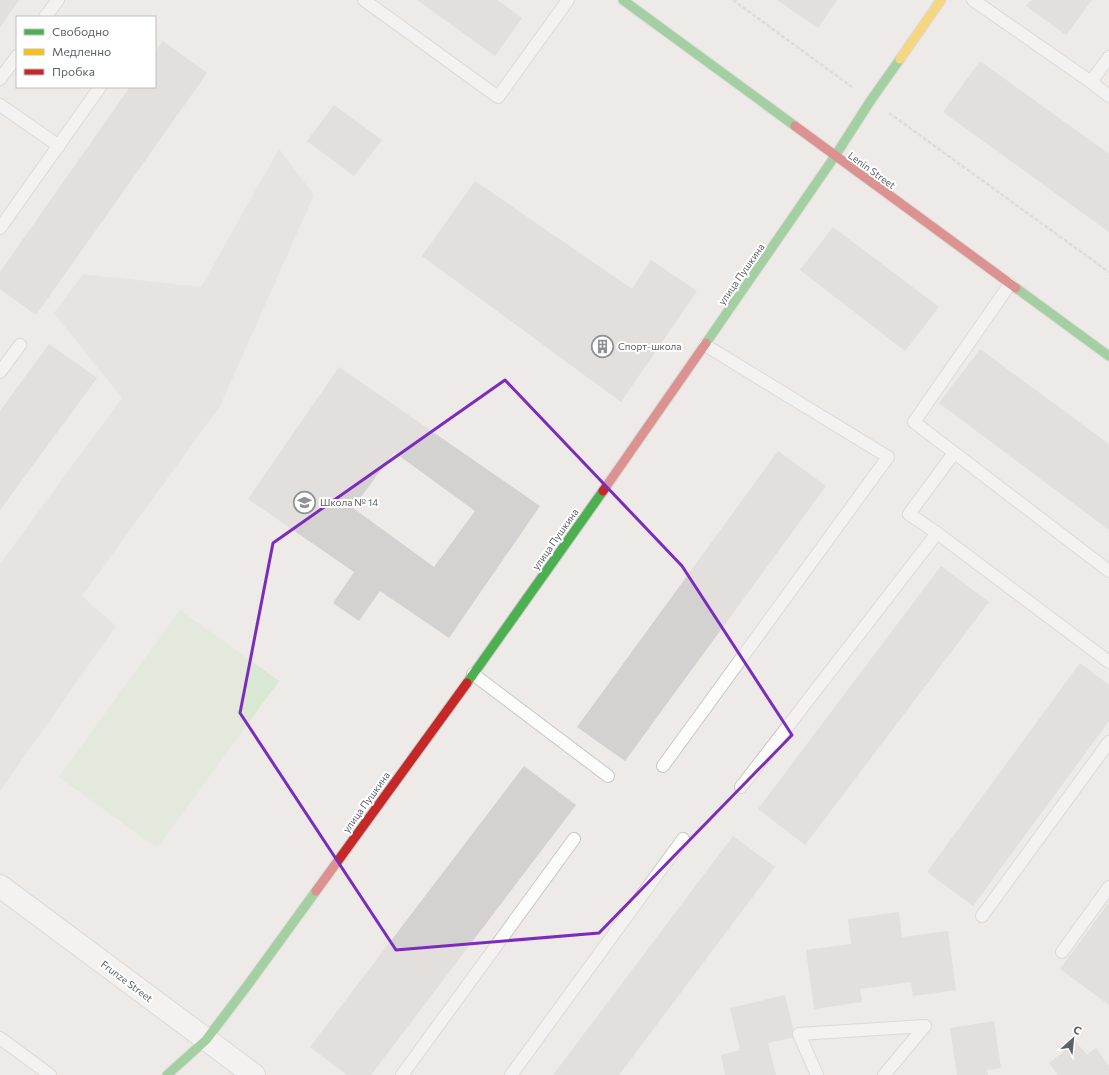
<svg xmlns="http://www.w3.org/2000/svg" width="1109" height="1075" viewBox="0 0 1109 1075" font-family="Commissioner,sans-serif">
	<rect width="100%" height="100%" fill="#edeae7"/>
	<!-- industrial -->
	<path fill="#dedbd8" d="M279,149L314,195L220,406L82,596L116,626L0,791V564L122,398L54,313L83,274L201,287Z"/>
	<!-- green -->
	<path fill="#d9e8d2" d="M180,610L279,681L157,848L59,777Z"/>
	<!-- building -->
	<g fill="#d4d2d1" fill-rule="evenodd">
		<path d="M0,0H19L0,27Z"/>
		<path d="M417,0H497L522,18L495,56Z"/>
		<path d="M777,0H837L818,28Z"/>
		<path d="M1031,0H1092L1066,35L1026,6Z"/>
		<path d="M163,41L207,73L36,315L0,289V272L130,87H155V52Z"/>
		<path d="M980,61L1109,154V232L943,112Z"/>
		<path d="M334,105L382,140L354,176L307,141Z"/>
		<path d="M475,181L632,289L651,260L697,291L621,402L422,256Z"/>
		<path d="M833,227L939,307L905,351L800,270Z"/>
		<path d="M49,344L97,378L0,510V411Z"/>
		<path d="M980,349L1109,444V530L939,403Z"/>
		<path d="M339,367L540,506L449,638L380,591L359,621L333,603L354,572L248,499ZM394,452L475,511L434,567L353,508Z"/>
		<path d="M778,451L826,486L625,761L577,727Z"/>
		<path d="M941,566L989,602L805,845L758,809Z"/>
		<path d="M1080,663L1109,685V721L973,906L927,872Z"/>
		<path d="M524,766L576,805L371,1075H347L310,1047Z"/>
		<path d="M733,836L775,867L619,1075H553Z"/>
		<path d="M1109,902V1005L1060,969Z"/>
		<path d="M899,912L902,937L948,931L956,990L913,996L911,982L860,989L862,1002L814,1009L806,950L851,944L848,919Z"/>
		<path d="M785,995L795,1037L768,1043L776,1075H725L721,1055L740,1050L730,1008Z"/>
		<path d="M994,1021L1001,1068L987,1070L988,1075H957L950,1028Z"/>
		<path d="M1076,1042L1087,1055L1096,1048L1109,1066V1075H1058L1049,1063Z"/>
	</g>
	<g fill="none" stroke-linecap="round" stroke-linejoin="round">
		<defs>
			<g id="lane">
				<path d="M364,0L498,97L568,0"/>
				<path d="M973,0L1091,82L1109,57"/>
				<path d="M45,17L58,0"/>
				<path d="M0,79L17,56"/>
				<path d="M1091,82L1109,96"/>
				<path d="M0,105L59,146"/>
				<path d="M0,228L100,87"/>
				<path d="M1010,284L914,422L1109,571"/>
				<path d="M0,372L20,345"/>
				<path d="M954,453L909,514L937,533L1109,662"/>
				<path d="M473,674L608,776"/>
				<path d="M663,766L888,457L705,345"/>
				<path d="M741,787L937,533"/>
				<path d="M982,916L1109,742"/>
				<path d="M1062,952L1109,887"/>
				<path d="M0,1038L50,1075"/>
				<path d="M402,1075L574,839"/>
				<path d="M511,1075L683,839"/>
				<path d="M817,1075L799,1034L925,1026L884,1075"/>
			</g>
			<path id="street" d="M0,886L254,1075"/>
			<g id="fast">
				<path d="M623,0L795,126"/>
				<path d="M1016,288L1109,356"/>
				<path d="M706,343L835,156L871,100L900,59"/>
				<path d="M467,683L603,491"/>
				<path d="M167,1075L206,1040L247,986L316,891"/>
			</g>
			<path id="slow" d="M900,59L941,0"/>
			<g id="jam">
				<path d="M795,126L1016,288"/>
				<path d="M603,491L706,343"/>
				<path d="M316,891L467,683"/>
			</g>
		</defs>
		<!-- lane casing -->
		<use href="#lane" stroke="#c8c8c8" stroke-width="14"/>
		<!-- street casing -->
		<use href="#street" stroke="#c8c8c8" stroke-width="24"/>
		<!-- fast casing -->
		<use href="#fast" stroke="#c8c8c8" stroke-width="11"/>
		<!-- slow casing -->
		<use href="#slow" stroke="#c8c8c8" stroke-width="11"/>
		<!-- jam casing -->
		<use href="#jam" stroke="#c8c8c8" stroke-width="11"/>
		<!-- path -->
		<g stroke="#c7cdc9" stroke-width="2.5" stroke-dasharray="4 2" stroke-linecap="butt">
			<path d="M733,0L852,87"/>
			<path d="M889,113L1109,272"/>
		</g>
		<!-- lane -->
		<use href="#lane" stroke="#fcfcfb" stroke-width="12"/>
		<!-- street -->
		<use href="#street" stroke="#fcfcfb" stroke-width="22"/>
		<!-- fast -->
		<use href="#fast" stroke="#4caf50" stroke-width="9"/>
		<!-- slow -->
		<use href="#slow" stroke="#ffc107" stroke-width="9"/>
		<!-- jam -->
		<use href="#jam" stroke="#c62828" stroke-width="9"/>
	</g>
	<!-- marked area -->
	<path d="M0 0H1109V1075H0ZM505,380L682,566L792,735L599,933L396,950L240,713L273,543Z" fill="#edeae7" fill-opacity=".55" fill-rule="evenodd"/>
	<path fill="none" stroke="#7b2cbf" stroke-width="3" stroke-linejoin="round" d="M505,380L682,566L792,735L599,933L396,950L240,713L273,543Z"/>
	<!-- icons -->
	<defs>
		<symbol id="building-ring" viewBox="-11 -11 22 22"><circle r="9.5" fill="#fff" stroke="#8f9292" stroke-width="1.5"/><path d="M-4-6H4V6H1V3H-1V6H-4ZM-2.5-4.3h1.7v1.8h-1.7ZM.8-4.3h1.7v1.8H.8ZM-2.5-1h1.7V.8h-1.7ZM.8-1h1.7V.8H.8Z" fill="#8f9292"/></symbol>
		<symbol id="school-ring" viewBox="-11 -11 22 22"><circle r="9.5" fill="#fff" stroke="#8f9292" stroke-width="1.5"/><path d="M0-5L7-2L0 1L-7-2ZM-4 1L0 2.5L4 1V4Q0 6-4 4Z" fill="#8f9292"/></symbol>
	</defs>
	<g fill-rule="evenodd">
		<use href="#building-ring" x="590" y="334" width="25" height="25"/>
		<use href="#school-ring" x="292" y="490" width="25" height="25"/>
	</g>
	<g text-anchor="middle" stroke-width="4" stroke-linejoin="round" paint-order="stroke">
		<!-- street labels -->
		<g font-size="10" fill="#5c6265" stroke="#fff">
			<text transform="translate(872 170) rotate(36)" y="4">Lenin Street</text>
			<text transform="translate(741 274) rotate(-55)" y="4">улица Пушкина</text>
			<text transform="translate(555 539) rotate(-55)" y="4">улица Пушкина</text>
			<text transform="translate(366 802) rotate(-54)" y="4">улица Пушкина</text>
			<text transform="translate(127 981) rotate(37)" y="4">Frunze Street</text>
		</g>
		<!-- poi labels -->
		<g font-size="10" fill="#5c6265" stroke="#fff" text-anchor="start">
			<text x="618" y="350">Спорт-школа</text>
			<text x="320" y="506">Школа № 14</text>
		</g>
	</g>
	<!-- legend -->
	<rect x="16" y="16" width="140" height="72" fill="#ffffff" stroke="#bec0c1"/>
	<rect x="24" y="29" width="20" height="6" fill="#4caf50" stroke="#bec0c1"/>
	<text x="52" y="36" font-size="12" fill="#5c6265">Свободно</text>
	<rect x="24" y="49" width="20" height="6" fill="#ffc107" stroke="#bec0c1"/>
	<text x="52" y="56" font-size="12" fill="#5c6265">Медленно</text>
	<rect x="24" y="69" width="20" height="6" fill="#c62828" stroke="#bec0c1"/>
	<text x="52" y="76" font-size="12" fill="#5c6265">Пробка</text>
	<!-- north arrow -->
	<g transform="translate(1073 1039) rotate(27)" stroke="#ffffff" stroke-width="3" paint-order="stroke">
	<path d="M0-3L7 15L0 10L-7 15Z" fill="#5c6265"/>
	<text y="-6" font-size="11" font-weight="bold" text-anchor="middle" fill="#5c6265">С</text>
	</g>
</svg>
